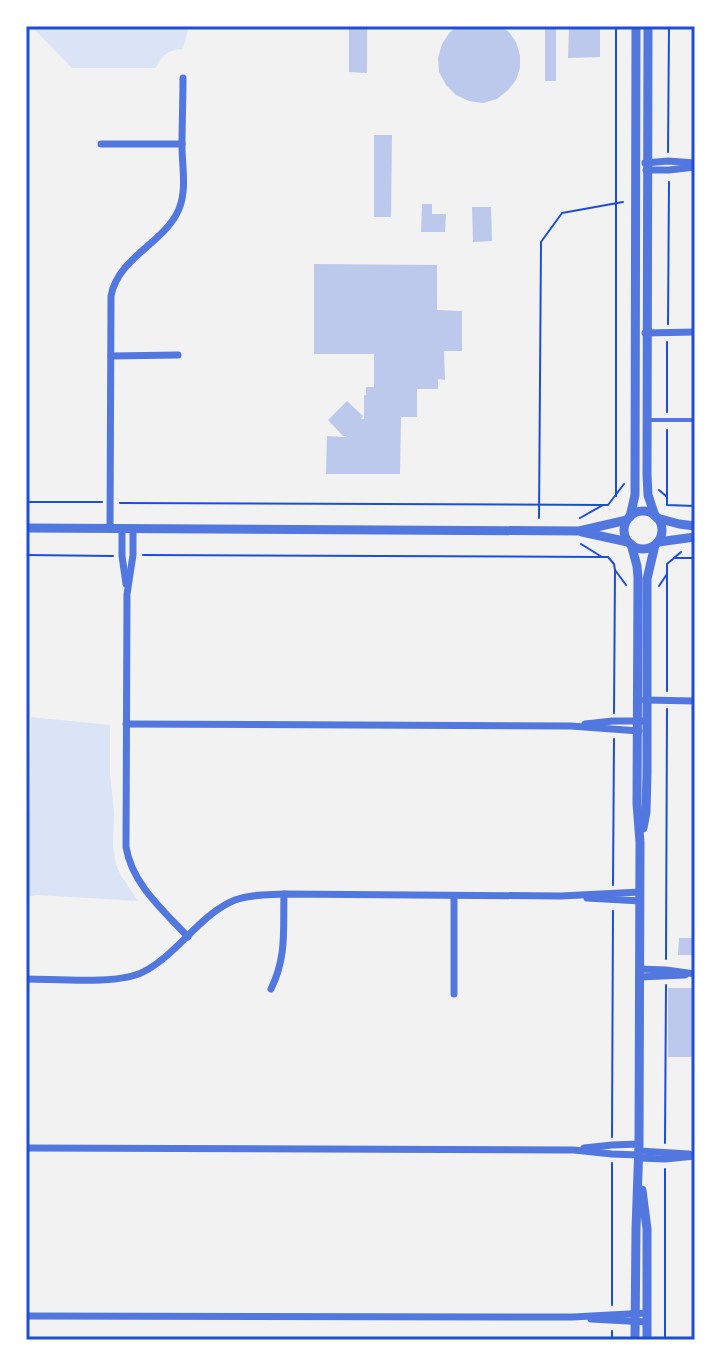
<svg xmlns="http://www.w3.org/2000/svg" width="721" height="1366" viewBox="0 0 721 1366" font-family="'Fira Sans Condensed',sans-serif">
	<rect width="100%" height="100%" fill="#f2f2f2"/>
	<!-- green -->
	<g fill="#dbe4f7">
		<path d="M33,26H189L183,49C170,49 160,56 156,68H72L33,28Z"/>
		<path d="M31,717L110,725V773L114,813L113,846L116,864L120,874L138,901L37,895L26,897V810H30Z"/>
	</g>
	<!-- building -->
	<g fill="#bdc9ec">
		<path d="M349,26H367V73L349,72Z"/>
		<path d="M459,26H500L509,32L516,42L520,55V68L516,80L508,90L497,99L483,103L469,101L456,95L446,85L439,72L438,58L442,44L450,32Z"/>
		<rect x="545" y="26" width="11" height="55"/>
		<path d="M569,26H600V57L568,58Z"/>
		<path d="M374,135H392L391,217H374Z"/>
		<path d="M422,204H432V214H446L445,232H421Z"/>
		<path d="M472,207H491L492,241L473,242Z"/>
		<path d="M314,264L437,265V310L462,311V351H444L445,380L438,379V389H417V417H401L400,474H326L327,436L345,437L346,436H343L328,420L347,401L363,416L361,419H364V395H366V387H374V354H314Z"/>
		<path d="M679,938H695V955H678Z"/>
		<rect x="668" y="988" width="27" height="69"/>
	</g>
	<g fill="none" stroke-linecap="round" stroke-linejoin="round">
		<!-- path -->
		<g stroke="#1d4ed8" stroke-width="2">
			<path d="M668,152L669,26"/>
			<path d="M668,324L669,182"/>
			<path d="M667,412V342"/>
			<path d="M667,430V497"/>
			<path d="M659,490L667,497V505L695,506"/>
			<path d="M616,496V26"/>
			<path d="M26,502H102"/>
			<path d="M120,503L603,505"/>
			<path d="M539,518L541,242L562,213L623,202"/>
			<path d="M580,518L603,505H608L624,484"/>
			<path d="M581,544L602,557H608L614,564L615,570L626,585"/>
			<path d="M26,555L113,556"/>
			<path d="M143,555L602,557"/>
			<path d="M674,558H695"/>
			<path d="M659,586L667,574"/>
			<path d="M667,691V564L681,552"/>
			<path d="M614,713L615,570"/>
			<path d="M613,885L614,739"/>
			<path d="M666,959L667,709"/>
			<path d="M612,1137L613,911"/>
			<path d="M665,1143L666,985"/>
			<path d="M612,1305V1163"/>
			<path d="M612,1340V1331"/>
			<path d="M665,1340V1169"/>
		</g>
		<!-- service -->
		<path stroke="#5277de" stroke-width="4" d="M649,420H695"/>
		<!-- minor -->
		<g stroke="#5277de" stroke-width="7">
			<path d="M101,144H182"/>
			<path d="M645,163L668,161L695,163"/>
			<path d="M646,170H669L695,167"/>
			<path d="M645,333L695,332"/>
			<path d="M111,356L178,355"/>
			<path d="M110,529L111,296C118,257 165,243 179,209C187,190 182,166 182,146C182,123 183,100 183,78"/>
			<path d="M122,529V556L126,584"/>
			<path d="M133,530V555L127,594L126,847C132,884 163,910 188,937"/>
			<path d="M645,700L695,701"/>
			<path d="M126,724L571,726L639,731"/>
			<path d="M585,724L613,721H647"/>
			<path d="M454,896V994"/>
			<path d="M587,898L640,901"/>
			<path d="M639,969L666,970L695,974"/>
			<path d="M639,977L685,975"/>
			<path d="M26,979C56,979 118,985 143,972C177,955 200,914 235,900C251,894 268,895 284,894L561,896L640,892"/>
			<path d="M271,989C287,956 283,930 284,894"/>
			<path d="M26,1148L574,1150L612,1154L639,1155"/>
			<path d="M584,1148L612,1145L639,1144"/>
			<path d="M639,1151L689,1154"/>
			<path d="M639,1158L665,1159L695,1156"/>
			<path d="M26,1316L573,1317L647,1313"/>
			<path d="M591,1319L647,1322"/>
		</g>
		<!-- tertiary -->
		<g stroke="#5277de" stroke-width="9">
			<path d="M648,26L647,475L648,495L655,516"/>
			<circle cx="643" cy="530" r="19"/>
			<path d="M630,517L635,495L636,26"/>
			<path d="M657,518L679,524L695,526"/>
			<path d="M26,528L579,531L627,520"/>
			<path d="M582,532L628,542"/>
			<path d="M658,542L695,537"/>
			<path d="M631,544L637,566L638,578L637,804L640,842L639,1144L636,1229L635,1340"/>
			<path d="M643,828L646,812L647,773V579L655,545"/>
			<path d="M642,1190L647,1229V1340"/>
		</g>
	</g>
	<!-- border -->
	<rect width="721" height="1366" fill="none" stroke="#ffffff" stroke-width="56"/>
	<rect x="28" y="28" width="665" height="1310" fill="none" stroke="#1d4ed8" stroke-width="3"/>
</svg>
